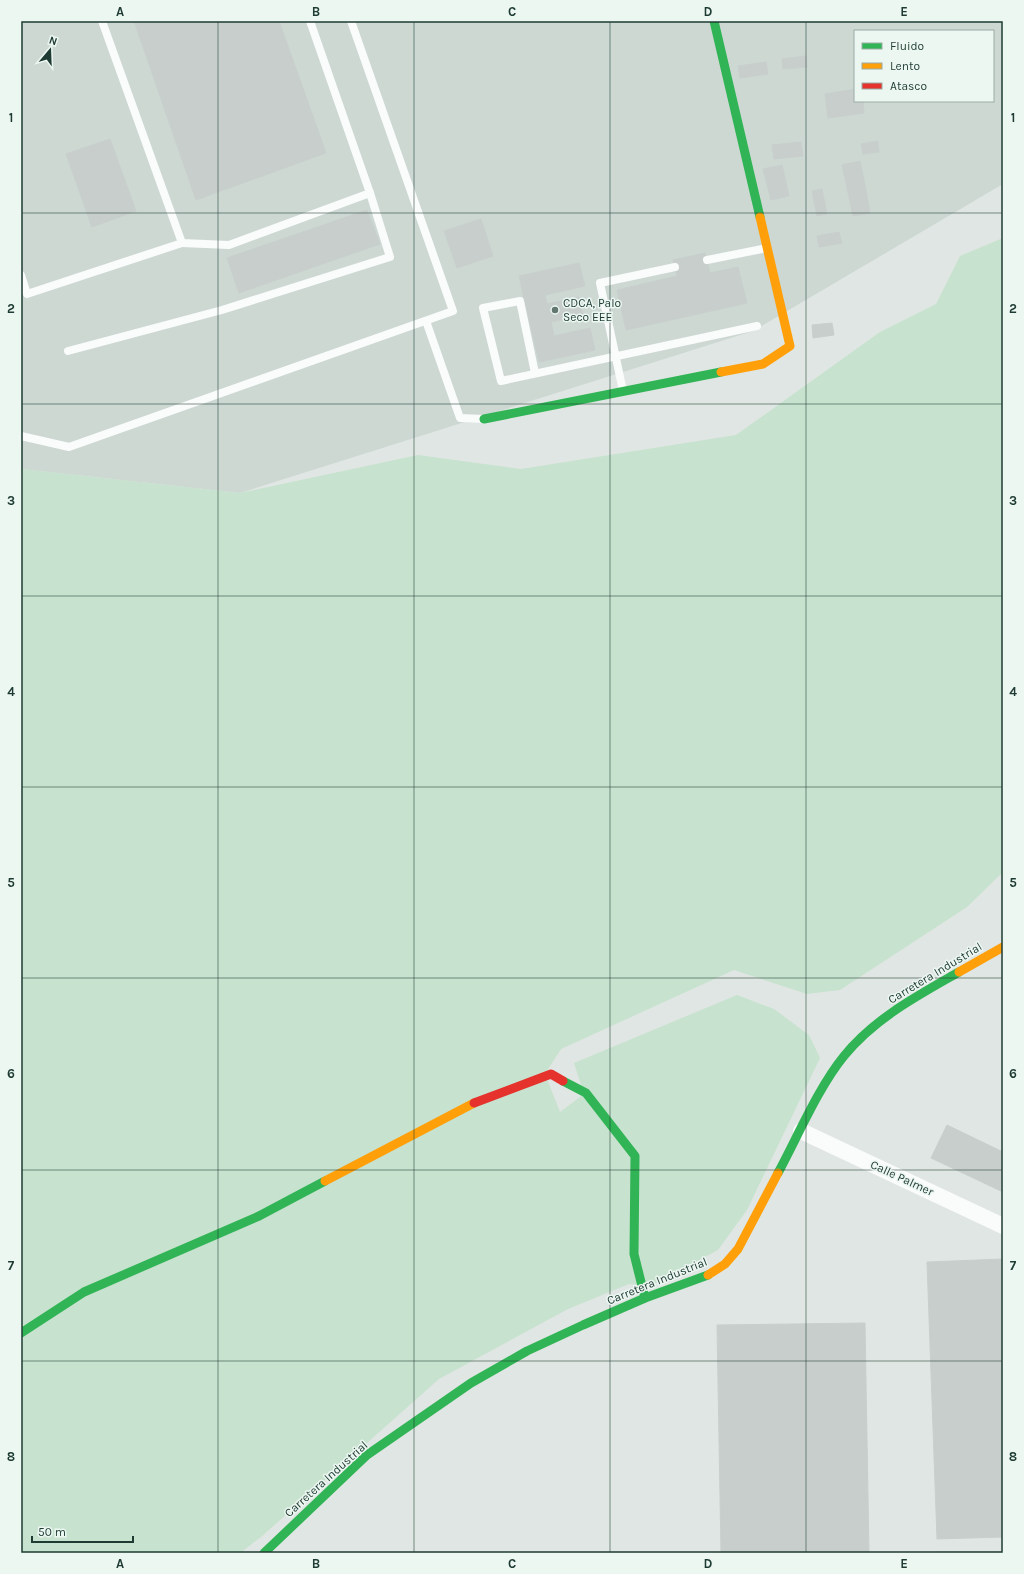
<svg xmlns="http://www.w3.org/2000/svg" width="1024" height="1574" viewBox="0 0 1024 1574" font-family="Karla,sans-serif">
	<rect width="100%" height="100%" fill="#e0e6e3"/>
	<!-- built -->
	<path fill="#cdd8d3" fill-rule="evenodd" d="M21,21H1003V184L753,331L240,493L21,469ZM855,31H993V101H855Z"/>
	<!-- green -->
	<path fill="#c7e2ce" d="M1003,238V872L967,907L840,990L807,994L734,970L561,1049L545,1074L560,1112L584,1094L574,1063L737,995L774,1009L809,1035L820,1058L747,1210L718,1250L650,1286L629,1284L568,1309L439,1379L261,1537L240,1553H21V469L240,493L418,455L521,469L736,435L880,332L936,304L960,256Z"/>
	<!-- building -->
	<g fill="#c7cecb" stroke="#c8cfcc">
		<path d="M134,21H279L326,153L196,200Z"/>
		<path d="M806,56L807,67L783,69L782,59Z"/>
		<path d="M766,62L768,74L740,78L738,66Z"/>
		<path d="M855,89V101H863L864,113L828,118L825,94Z"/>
		<path d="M110,139L136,211L92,227L66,154Z"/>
		<path d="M878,141L879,152L863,154L861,144Z"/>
		<path d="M801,142L803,156L774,159L772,145Z"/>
		<path d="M860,161L865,185L847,188L842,165Z"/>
		<path d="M782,165L789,196L771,200L763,169Z"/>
		<path d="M865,185L870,213L853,216L847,188Z"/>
		<path d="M822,189L827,214L817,216L812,191Z"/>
		<path d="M367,210L380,244L239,293L227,258Z"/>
		<path d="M481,219L493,256L457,268L444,231Z"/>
		<path d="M839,232L842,243L819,247L817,236Z"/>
		<path d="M705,253L710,273L738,267L747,303L626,330L617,290L677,276L673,260Z"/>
		<path d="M579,263L585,286L545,295L547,304L579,297L583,315L551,322L554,336L590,328L595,350L539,362L519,276Z"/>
		<path d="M832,323L834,335L813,338L812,325Z"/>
		<path d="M947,1125L1003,1152V1192L931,1158Z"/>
		<path d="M1003,1259V1537L937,1539L927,1262Z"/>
		<path d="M865,1323L869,1553H721L717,1325Z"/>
		<rect x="937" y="1552" width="66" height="1"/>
	</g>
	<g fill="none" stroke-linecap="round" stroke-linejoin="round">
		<!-- lane -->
		<g stroke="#fafbfb" stroke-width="8">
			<path d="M182,243L229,245L370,193"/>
			<path d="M707,260L767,248"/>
			<path d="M21,275L27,294L182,243L102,21"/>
			<path d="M426,321L460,418L484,419"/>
			<path d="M68,351L222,310L390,257L370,193L310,21"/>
			<path d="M535,373L520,301L483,308L501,381L757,326"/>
			<path d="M623,391L600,283L675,267"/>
			<path d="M21,436L69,447L453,311L351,21"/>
		</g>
		<!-- street -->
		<path stroke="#fafbfb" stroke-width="16" d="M801,1131L1003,1226"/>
		<!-- fast -->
		<g stroke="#30b455" stroke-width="9">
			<path d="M714,21L760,217"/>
			<path d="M484,419L721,372"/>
			<path d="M563,1081L586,1093L635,1156L634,1254L645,1298"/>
			<path d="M778,1173C798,1136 818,1088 844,1056C875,1018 917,996 959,972"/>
			<path d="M21,1333L84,1292L259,1216L325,1181"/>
			<path d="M264,1553L367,1455L471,1383L527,1351L583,1325L645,1298L708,1275"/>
		</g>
		<!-- slow -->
		<g stroke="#ff9f0a" stroke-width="9">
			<path d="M721,372L763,364L790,346L760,217"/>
			<path d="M959,972L1003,947"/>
			<path d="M325,1181L474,1103"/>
			<path d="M708,1275L725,1264L738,1249L778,1173"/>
		</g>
		<!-- jam -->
		<path stroke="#e5322d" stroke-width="9" d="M474,1103L551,1074L563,1081"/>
	</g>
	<!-- grid -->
	<path fill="none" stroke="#1d3b32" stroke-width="1" stroke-opacity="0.55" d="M218,21V1553M414,21V1553M610,21V1553M806,21V1553M21,213H1003M21,404H1003M21,596H1003M21,787H1003M21,978H1003M21,1170H1003M21,1361H1003"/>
	<!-- markers -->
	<circle fill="#617770" stroke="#edf7f2" stroke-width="1.5" cx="555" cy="310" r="4"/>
	<g text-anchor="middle" stroke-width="3" stroke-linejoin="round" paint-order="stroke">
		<!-- poi labels -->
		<g font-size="12" fill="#1d3b32" stroke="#edf7f2" text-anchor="start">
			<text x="563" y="307">CDCA, Palo<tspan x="563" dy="14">Seco EEE</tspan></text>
		</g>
		<!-- street labels -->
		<g font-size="12" fill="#1d3b32" stroke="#edf7f2">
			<text transform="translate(935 973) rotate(-31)" y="4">Carretera Industrial</text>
			<text transform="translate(902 1178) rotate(25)" y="4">Calle Palmer</text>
			<text transform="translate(657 1281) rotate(-22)" y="4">Carretera Industrial</text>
			<text transform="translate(326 1479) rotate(-42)" y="4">Carretera Industrial</text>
		</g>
	</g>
	<!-- border -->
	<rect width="1024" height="1574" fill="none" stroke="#edf7f2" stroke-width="44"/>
	<!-- legend -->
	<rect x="854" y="30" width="140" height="72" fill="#edf7f2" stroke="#9aaca5"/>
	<rect x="862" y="43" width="20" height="6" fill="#30b455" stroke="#9aaca5"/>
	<text x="890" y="50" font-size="12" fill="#1d3b32">Fluido</text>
	<rect x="862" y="63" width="20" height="6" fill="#ff9f0a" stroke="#9aaca5"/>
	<text x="890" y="70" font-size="12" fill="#1d3b32">Lento</text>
	<rect x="862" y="83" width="20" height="6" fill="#e5322d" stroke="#9aaca5"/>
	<text x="890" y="90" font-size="12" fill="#1d3b32">Atasco</text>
	<!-- north arrow -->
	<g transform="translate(50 50) rotate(19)" stroke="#edf7f2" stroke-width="3" paint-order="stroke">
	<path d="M0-3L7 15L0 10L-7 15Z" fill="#1d3b32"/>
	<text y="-6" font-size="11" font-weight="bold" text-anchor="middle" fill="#1d3b32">N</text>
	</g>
	<!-- scale -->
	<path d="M32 1536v6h101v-6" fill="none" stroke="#1d3b32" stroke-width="2"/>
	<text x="38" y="1536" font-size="12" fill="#1d3b32" stroke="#edf7f2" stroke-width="3" paint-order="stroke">50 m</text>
	<rect x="22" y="22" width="980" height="1530" fill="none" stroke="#1d3b32" stroke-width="1.5"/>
	<g font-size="13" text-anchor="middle" font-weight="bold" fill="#1d3b32">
		<text x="120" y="16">A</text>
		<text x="316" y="16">B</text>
		<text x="512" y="16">C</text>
		<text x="708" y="16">D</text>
		<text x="904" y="16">E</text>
		<text x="11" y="122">1</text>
		<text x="1013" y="122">1</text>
		<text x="11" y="313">2</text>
		<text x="1013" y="313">2</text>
		<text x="11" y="505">3</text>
		<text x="1013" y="505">3</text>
		<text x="11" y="696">4</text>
		<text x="1013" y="696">4</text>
		<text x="11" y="887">5</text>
		<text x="1013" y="887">5</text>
		<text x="11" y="1078">6</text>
		<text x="1013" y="1078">6</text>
		<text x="11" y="1270">7</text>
		<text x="1013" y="1270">7</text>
		<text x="11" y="1461">8</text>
		<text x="1013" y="1461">8</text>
		<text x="120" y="1568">A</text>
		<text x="316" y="1568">B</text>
		<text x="512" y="1568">C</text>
		<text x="708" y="1568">D</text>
		<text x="904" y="1568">E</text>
	</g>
</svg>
